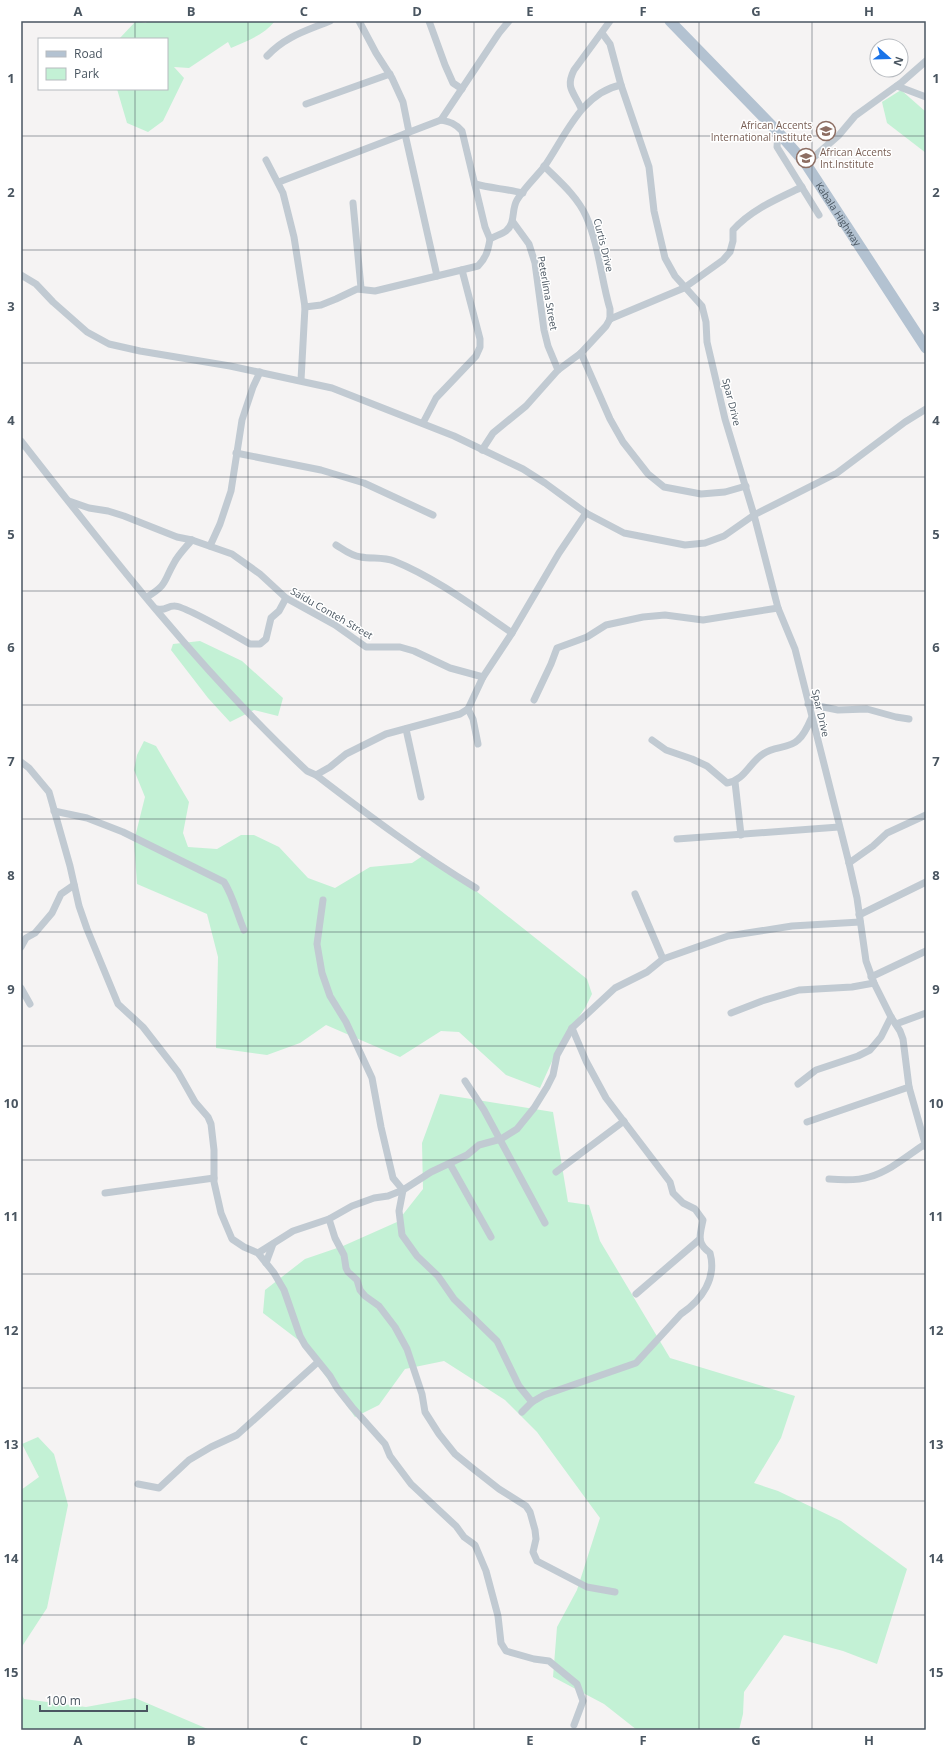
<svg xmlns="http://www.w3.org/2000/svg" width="947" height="1751" viewBox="0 0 947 1751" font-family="'Open Sans',sans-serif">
	<rect width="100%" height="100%" fill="#f5f3f3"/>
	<!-- green -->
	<g fill="#c3f1d5">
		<path d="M136,21L146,23L147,21H275C264,35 247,41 231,48L228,42L189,68L174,67L184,78L163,121L148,132L127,123L117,89H167V39H119Z"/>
		<path d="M901,90L926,112V153L887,123L882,102Z"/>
		<path d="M200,641L242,661L283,698L278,716L254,710L230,722L208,698L171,650L173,644Z"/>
		<path d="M144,741L156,746L189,802L183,833L188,847L217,849L241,835H254L279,847L308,878L335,888L370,867L412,863L424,855L437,860L587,979L592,994L585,1008L559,1046L540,1088L506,1075L459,1032L441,1031L400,1057L326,1025L300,1043L267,1055L216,1048L218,957L207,914L137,884L134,841L145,797L134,770L137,755Z"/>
		<path d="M440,1094L553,1112L568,1202L589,1205L600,1241L670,1358L795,1396L781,1438L754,1483L778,1491L841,1521L907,1569L877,1664L843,1651L784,1635L744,1692L743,1714L739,1730H637L604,1704L553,1677L557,1627L577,1590L600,1518L537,1432L505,1400L444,1361L405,1369L379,1405L355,1417L301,1342L263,1313L265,1290L305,1259L343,1246L397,1222L423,1189L422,1143Z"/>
		<path d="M38,1437L54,1454L68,1505L47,1608L21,1648V1490L39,1477L22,1444Z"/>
		<path d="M21,1693L24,1699L86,1707L135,1698L210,1730H21Z"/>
	</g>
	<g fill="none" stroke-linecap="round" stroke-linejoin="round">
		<!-- street -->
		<g stroke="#c1cad2" stroke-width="7">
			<path d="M359,21L376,53L392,78L403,102L409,132"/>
			<path d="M429,21L445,65L453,83L462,89"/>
			<path d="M602,33L610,44L621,85L649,167L654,211L665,258L675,276L702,306L706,322L707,342L725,419L754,515L778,608L795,649L849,863L857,898L866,961L874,983L891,1017L900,1031L903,1039L909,1087L926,1147"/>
			<path d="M267,56C286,36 306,31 330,21"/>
			<path d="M897,86L926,97"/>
			<path d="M306,104L390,74"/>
			<path d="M581,108C574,92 565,88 574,70L610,21"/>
			<path d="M441,120L499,33L509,21"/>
			<path d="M778,132L777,147L819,215"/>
			<path d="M405,134L437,276"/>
			<path d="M266,160L283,193L294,237L305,307L301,380"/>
			<path d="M806,164L839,135L855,116L902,82L926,61"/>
			<path d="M544,166C559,181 577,196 586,216C599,245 601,279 610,309V319"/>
			<path d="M279,182L441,120C450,122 455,123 462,131L485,227L490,239"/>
			<path d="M475,184C490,188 507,189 523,193"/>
			<path d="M353,203L361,288"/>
			<path d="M513,222L529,244L535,263L544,330L548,346L558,370"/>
			<path d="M21,275L36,284L53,302L87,332L109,344L140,351L230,366L332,388L454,436L523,469L545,483L586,513L624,533L685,545L705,543L724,536L754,515L837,473L905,422L926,409"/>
			<path d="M305,307L321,305L336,299L357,289L375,291L478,266C486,258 488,251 490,239C495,236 502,234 506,231C516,223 511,210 517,200C524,188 535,178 544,167C565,137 581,93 621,85"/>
			<path d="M610,319L684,288L723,260L730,252L733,241V230C752,209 777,199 802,187"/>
			<path d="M581,353L610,419L623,442L648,474L664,487L701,494L725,492L746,486"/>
			<path d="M423,423L436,398L476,356L480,347V339L462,270"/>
			<path d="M21,441C110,555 201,672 307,771L316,775L330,767L346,754L386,734L460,714L468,709L483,677L512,633L559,553L586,513"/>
			<path d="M482,450L493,433L526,406L558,370L581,353L606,326L610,319"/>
			<path d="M236,453L321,470L364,483L433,515"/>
			<path d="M69,501L89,508L108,511L124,516L177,537L192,540L232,554L260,574L286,598L335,625L366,647H400L414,651L450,668L483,677"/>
			<path d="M336,545C344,550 351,556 361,557C371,559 384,557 394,561C436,578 474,607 512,633"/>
			<path d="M210,546L220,524L231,491L242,420L253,387L260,372"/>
			<path d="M147,597C168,584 163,582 174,563C178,555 186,547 192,540"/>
			<path d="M157,609C166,611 167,606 174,606C183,605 238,637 250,644H260L266,639L271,618L279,611L286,598"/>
			<path d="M534,700L551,664L557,648L587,637L606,625L643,617L665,615L703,620L778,608"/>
			<path d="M808,704L838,710L867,709L896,717L909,719"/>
			<path d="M468,709L473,719L478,744"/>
			<path d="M406,729L421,797"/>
			<path d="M652,740L666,750L692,759L707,766L727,783C745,780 749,763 763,754C773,746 789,749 798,740C804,735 808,726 811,719"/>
			<path d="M21,762L29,768L49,792L70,866L79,906L87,929L118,1004L143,1027L178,1072L195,1102L208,1117L211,1124L214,1150V1182L221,1213L232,1239L244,1247L258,1253L274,1273L284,1290L300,1336L305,1345L330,1376L337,1388L352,1407L385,1444L390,1456L411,1484L456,1526L464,1537L475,1545L486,1571L498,1616L501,1643L506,1651L534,1659L549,1661L577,1684L583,1701L574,1725"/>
			<path d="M316,775C368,815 420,854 476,888"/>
			<path d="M735,782L741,835"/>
			<path d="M54,811L87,818L123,832L224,882C233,896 237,914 244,930"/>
			<path d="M677,839L839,827"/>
			<path d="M849,863L873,846L887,833L926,815"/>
			<path d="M635,894L663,959"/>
			<path d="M323,900L317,944L322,973L330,996L346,1022L372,1078L381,1127L393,1178L403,1190L399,1211L402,1235L417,1256L438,1276L454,1299L497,1341L519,1386L532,1402"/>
			<path d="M859,915L926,882"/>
			<path d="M21,947L26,938L35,933L52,913L61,894L74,885"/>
			<path d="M871,977L926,951"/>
			<path d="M21,988L30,1004"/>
			<path d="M731,1013L762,1001L799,990L852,987L874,983"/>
			<path d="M896,1024L926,1013"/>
			<path d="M465,1081L484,1110L545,1223"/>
			<path d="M798,1084L816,1070L858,1056L870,1050L881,1037L891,1017"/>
			<path d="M807,1122L909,1087"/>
			<path d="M450,1164L491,1237"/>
			<path d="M556,1172L624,1121"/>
			<path d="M829,1179C842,1180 857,1181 869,1177C890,1171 907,1156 925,1144"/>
			<path d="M105,1193L214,1178"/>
			<path d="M329,1219L335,1238L344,1255L346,1268L348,1272L357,1280L360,1290L365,1296L379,1306L395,1327L407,1349L422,1394L425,1412L439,1434L455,1454L471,1467L499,1489L526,1506L530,1512L535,1530L536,1539L533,1552L537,1561L587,1587L615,1592"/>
			<path d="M258,1253L293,1231L329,1219L352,1206L374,1198L388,1196L403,1190L431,1172L467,1155L479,1145L501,1139L517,1129L534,1108L547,1087L553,1075L557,1055L572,1028L615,988L647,972L663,959L728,936L792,926L860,922"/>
			<path d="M266,1263L273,1244"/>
			<path d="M636,1294L700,1239"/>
			<path d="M522,1412L532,1402L544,1395L636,1363L681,1314C702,1300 717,1278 710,1253C696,1243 700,1235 703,1220L695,1209L683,1203L673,1193L670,1182L606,1098L586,1061L572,1028"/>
			<path d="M138,1484L159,1488L189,1460L211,1447L237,1435L318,1362"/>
		</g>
		<!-- primary -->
		<path stroke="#b3c2d1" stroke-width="11" id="s1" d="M670,21L778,132L806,164L926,348"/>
	</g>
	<!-- grid -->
	<path fill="none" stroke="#4a5661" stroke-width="1" stroke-opacity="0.55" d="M135,21V39M248,21V1730M361,21V1730M474,21V1730M586,21V1730M699,21V1730M812,21V1730M135,89V1730M21,136H926M21,250H926M21,363H926M21,477H926M21,591H926M21,705H926M21,819H926M21,932H926M21,1046H926M21,1160H926M21,1274H926M21,1388H926M21,1501H926M21,1615H926"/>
	<!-- icons -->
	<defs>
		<symbol id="university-ring" viewBox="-11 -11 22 22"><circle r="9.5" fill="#fff" stroke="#8d6e63" stroke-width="1.5"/><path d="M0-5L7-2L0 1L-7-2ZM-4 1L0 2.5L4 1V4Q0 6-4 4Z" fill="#8d6e63"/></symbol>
	</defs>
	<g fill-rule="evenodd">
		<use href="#university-ring" x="815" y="120" width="22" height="22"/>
		<use href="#university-ring" x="795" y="147" width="22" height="22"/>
	</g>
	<g text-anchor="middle" stroke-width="3" stroke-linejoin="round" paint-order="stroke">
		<!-- education labels -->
		<g font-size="10" fill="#785e54" stroke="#fff" text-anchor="end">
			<text x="812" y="129">African Accents<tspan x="812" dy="12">International institute</tspan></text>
			<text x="820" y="156" text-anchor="start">African Accents<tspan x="820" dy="12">Int.Institute</tspan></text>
		</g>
		<!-- street labels -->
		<g font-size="10" fill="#4a5661" stroke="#fff">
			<text dy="4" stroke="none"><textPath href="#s1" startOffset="257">Kabala Highway</textPath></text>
			<text transform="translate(604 245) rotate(76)" y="4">Curtis Drive</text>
			<text transform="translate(548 293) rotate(80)" y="4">Peterlima Street</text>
			<text transform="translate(732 402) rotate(76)" y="4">Spar Drive</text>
			<text transform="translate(332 613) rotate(30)" y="4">Saidu Conteh Street</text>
			<text transform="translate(821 713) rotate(77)" y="4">Spar Drive</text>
		</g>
	</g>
	<!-- border -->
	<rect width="947" height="1751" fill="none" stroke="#ffffff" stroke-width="44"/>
	<!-- legend -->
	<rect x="38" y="38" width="130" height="52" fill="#ffffff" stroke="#b7bbc0"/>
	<rect x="46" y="51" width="20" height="6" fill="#b3c2d1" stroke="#b7bbc0"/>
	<text x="74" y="58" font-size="12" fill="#4a5661">Road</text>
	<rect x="46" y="68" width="20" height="12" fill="#c3f1d5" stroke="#b7bbc0"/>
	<text x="74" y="78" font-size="12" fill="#4a5661">Park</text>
	<!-- north arrow -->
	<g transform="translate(889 58) rotate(110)"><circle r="19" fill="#ffffff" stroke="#b7bbc0"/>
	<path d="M0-3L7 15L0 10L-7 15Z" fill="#1a73e8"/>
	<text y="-6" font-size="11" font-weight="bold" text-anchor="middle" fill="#4a5661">N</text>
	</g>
	<!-- scale -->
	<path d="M40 1705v6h107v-6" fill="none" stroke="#4a5661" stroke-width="2"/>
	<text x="46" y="1705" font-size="12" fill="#4a5661" stroke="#ffffff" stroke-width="3" paint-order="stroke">100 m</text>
	<rect x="22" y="22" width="903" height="1707" fill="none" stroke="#4a5661" stroke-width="1.5"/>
	<g font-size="13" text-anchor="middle" font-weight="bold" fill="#4a5661">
		<text x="78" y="16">A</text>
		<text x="191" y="16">B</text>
		<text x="304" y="16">C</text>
		<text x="417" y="16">D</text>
		<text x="530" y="16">E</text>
		<text x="643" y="16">F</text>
		<text x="756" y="16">G</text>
		<text x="869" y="16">H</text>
		<text x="11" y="83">1</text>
		<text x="936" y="83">1</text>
		<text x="11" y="197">2</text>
		<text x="936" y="197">2</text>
		<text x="11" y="311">3</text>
		<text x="936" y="311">3</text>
		<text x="11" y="425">4</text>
		<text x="936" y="425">4</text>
		<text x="11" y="539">5</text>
		<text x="936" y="539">5</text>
		<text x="11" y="652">6</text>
		<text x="936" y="652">6</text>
		<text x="11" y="766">7</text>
		<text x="936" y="766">7</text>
		<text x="11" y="880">8</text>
		<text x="936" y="880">8</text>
		<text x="11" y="994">9</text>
		<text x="936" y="994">9</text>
		<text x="11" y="1108">10</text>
		<text x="936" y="1108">10</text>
		<text x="11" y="1221">11</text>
		<text x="936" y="1221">11</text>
		<text x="11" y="1335">12</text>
		<text x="936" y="1335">12</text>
		<text x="11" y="1449">13</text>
		<text x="936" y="1449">13</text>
		<text x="11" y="1563">14</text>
		<text x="936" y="1563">14</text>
		<text x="11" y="1677">15</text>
		<text x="936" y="1677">15</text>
		<text x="78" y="1745">A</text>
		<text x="191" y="1745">B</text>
		<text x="304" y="1745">C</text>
		<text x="417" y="1745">D</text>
		<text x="530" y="1745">E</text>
		<text x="643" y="1745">F</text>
		<text x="756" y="1745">G</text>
		<text x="869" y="1745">H</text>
	</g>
</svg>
